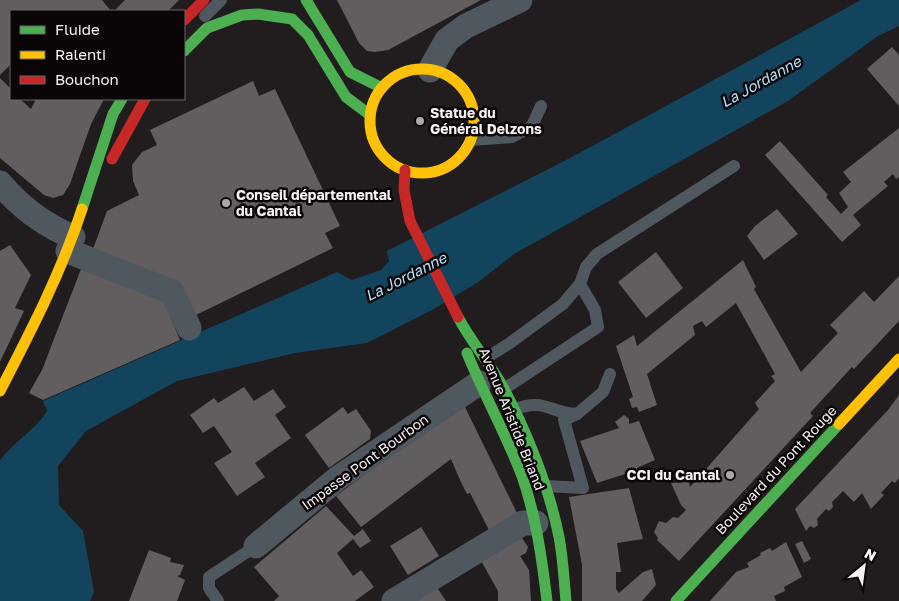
<svg xmlns="http://www.w3.org/2000/svg" width="899" height="601" viewBox="0 0 899 601" font-family="'Golos Text',sans-serif">
	<rect width="100%" height="100%" fill="#211c1d"/>
	<!-- water -->
	<path fill="#12445e" d="M861,0H899V26L878,36L788,101L514,254L477,283L432,310L367,343L295,353L177,381L86,431L58,466L59,505L83,531L94,592L90,601H0V460C14,442 35,430 47,411L43,401L337,272L352,280L381,270L389,261L387,251L572,157Z"/>
	<!-- building -->
	<g fill="#625e5f">
		<path d="M0,0H102L111,11H11V64L0,75Z"/>
		<path d="M125,0H179L168,11H114Z"/>
		<path d="M337,0H481L388,50L375,52L367,51L359,43Z"/>
		<path d="M892,47L899,55V106L867,69Z"/>
		<path d="M0,78L11,89V99H20L31,109L36,99H104L91,124L70,184L63,195L53,198L44,195L0,158Z"/>
		<path d="M253,81L259,96L275,89L340,226L325,233L333,248L196,315L179,283L93,249L107,211L139,195L133,181L132,165L142,152L157,145L150,130Z"/>
		<path d="M899,128V177L896,179L893,174L884,182L888,186L853,215L861,225L842,242L765,155L780,141L828,195L826,197L841,214L848,207L839,193L851,182L843,172Z"/>
		<path d="M777,209L798,234L764,260L747,236L755,226Z"/>
		<path d="M10,245L31,275L15,308L24,311L0,362V251Z"/>
		<path d="M656,252L683,288L646,318L618,282Z"/>
		<path d="M743,260L756,287L754,289L801,372L838,333L830,325L864,291L874,302L899,276V321L854,369L852,367L810,413L813,416L679,561L657,540L658,538L654,532L659,521L666,523L673,517L678,518L686,510L681,505L671,483L689,482L690,487L759,409L755,403L775,381L771,376L775,374L736,303L706,327L702,321L693,326L695,335L647,374L657,405L639,412L637,407L632,408L629,399L633,397L616,346L634,335L637,346Z"/>
		<path d="M81,269L164,301L180,340L43,400L29,393L42,370Z"/>
		<path d="M244,387L254,401L273,389L286,407L275,415L291,438L255,463L265,477L237,496L214,463L232,452L214,426L203,433L190,415L214,398L218,403Z"/>
		<path d="M899,395V478L895,483L892,481L881,493L884,495L871,509L862,493L854,502L843,491L832,502L833,507L829,511L826,509L817,519L818,525L814,528L810,526L806,531L795,509L888,410Z"/>
		<path d="M462,401L517,513L489,530L470,493L467,494L460,480L451,459L361,527L336,496Z"/>
		<path d="M343,407L348,414L356,409L371,431L370,439L329,468L305,435Z"/>
		<path d="M624,415L629,419V424L639,421L655,460L637,468L638,470L597,483L580,441L619,428L615,422Z"/>
		<path d="M629,488L643,539L617,543L621,572H616V589L619,593L643,572L652,569L656,585L642,601H582V565L569,497Z"/>
		<path d="M326,506L354,536L363,529L371,541L360,548L353,539L337,553L353,576L361,570L374,587L355,601H274L279,596L254,567Z"/>
		<path d="M421,527L439,556L408,575L390,546Z"/>
		<path d="M522,538L528,547L526,553L520,556L529,570L531,601H498V591L480,559Z"/>
		<path d="M802,541L811,559L804,563L795,544Z"/>
		<path d="M786,542L802,577L784,587L785,591L774,596L776,601H710L736,572L749,567L747,563L761,555L760,553L770,548L772,551Z"/>
		<path d="M149,550L171,558L170,562L184,565L180,575L177,576L185,580L177,601H129Z"/>
		<path d="M436,586L446,601H411Z"/>
	</g>
	<g fill="none" stroke-linecap="round" stroke-linejoin="round">
		<!-- lane -->
		<g stroke="#4f585f" stroke-width="12">
			<path d="M205,16L221,0"/>
			<path d="M471,140L512,137L532,126L541,106"/>
			<path d="M486,358L510,343L563,304L580,284L586,267L597,254L734,166"/>
			<path d="M504,389L598,327L595,310L580,284"/>
			<path d="M513,410C546,397 548,413 577,414"/>
			<path d="M546,486L583,488L564,420L577,414L603,392L610,374"/>
			<path d="M218,601L209,588V577L256,546"/>
		</g>
		<!-- street -->
		<g stroke="#4f585f" stroke-width="25">
			<path d="M430,70L447,40L466,26L520,0"/>
			<path d="M0,183C20,207 44,225 73,237"/>
			<path d="M68,251L172,292L189,328"/>
			<path d="M256,546L338,478L479,383"/>
			<path d="M394,601L523,523H536"/>
		</g>
		<!-- fast -->
		<g stroke="#4caf50" stroke-width="11">
			<path d="M306,0L350,72L382,88"/>
			<path d="M184,51L207,28L242,15L258,14L292,19L308,35L346,97L370,115"/>
			<path d="M82,209L113,114L122,99"/>
			<path d="M458,317C471,342 490,363 503,387C527,432 549,487 559,537C563,558 564,580 566,601"/>
			<path d="M467,353C484,395 506,434 522,476C536,516 542,559 547,601"/>
			<path d="M676,601L839,424"/>
		</g>
		<!-- slow -->
		<g stroke="#ffc107" stroke-width="11">
			<circle cx="422" cy="121" r="52"/>
			<path d="M0,391C31,331 61,273 82,209"/>
			<path d="M839,424L899,359"/>
		</g>
		<!-- jam -->
		<g stroke="#c62828" stroke-width="11">
			<path d="M184,20L204,0"/>
			<path d="M112,159L145,99"/>
			<path d="M405,170L404,190L410,221L458,317"/>
		</g>
	</g>
	<!-- markers -->
	<g fill="#ada7a9" stroke="#0a0607" stroke-width="2">
		<circle cx="420" cy="121" r="5"/>
		<circle cx="226" cy="203" r="5"/>
		<circle cx="730" cy="475" r="5"/>
	</g>
	<g text-anchor="middle" stroke-width="5" stroke-linejoin="round" paint-order="stroke">
		<!-- poi labels -->
		<g font-size="14" font-weight="bold" fill="#f9f2f4" stroke="#0a0607" text-anchor="start">
			<text x="430" y="118">Statue du<tspan x="430" dy="16">Général Delzons</tspan></text>
			<text x="236" y="200">Conseil départemental<tspan x="236" dy="16">du Cantal</tspan></text>
			<text x="720" y="480" text-anchor="end">CCI du Cantal</text>
		</g>
		<!-- street labels -->
		<g font-size="14" fill="#f9f2f4" stroke="#0a0607">
			<text transform="translate(512 419) rotate(68)" y="5">Avenue Aristide Briand</text>
			<text transform="translate(365 462) rotate(-36)" y="5">Impasse Pont Bourbon</text>
			<text transform="translate(776 470) rotate(-47)" y="5">Boulevard du Pont Rouge</text>
		</g>
		<!-- water labels -->
		<g font-size="15" font-style="italic" fill="#b4e1fd" stroke="#0a0607">
			<text transform="translate(761 82) rotate(-29)" y="5">La Jordanne</text>
			<text transform="translate(406 277) rotate(-27)" y="5">La Jordanne</text>
		</g>
	</g>
	<!-- legend -->
	<rect x="10" y="10" width="175" height="90" fill="#0a0607" stroke="#6a6466"/>
	<rect x="20" y="26" width="25" height="8" fill="#4caf50" stroke="#6a6466"/>
	<text x="55" y="35" font-size="15" fill="#f9f2f4">Fluide</text>
	<rect x="20" y="51" width="25" height="8" fill="#ffc107" stroke="#6a6466"/>
	<text x="55" y="60" font-size="15" fill="#f9f2f4">Ralenti</text>
	<rect x="20" y="76" width="25" height="8" fill="#c62828" stroke="#6a6466"/>
	<text x="55" y="85" font-size="15" fill="#f9f2f4">Bouchon</text>
	<!-- north arrow -->
	<g transform="translate(864 566) rotate(29)" stroke="#0a0607" stroke-width="4" paint-order="stroke">
	<path d="M0-4L9 19L0 12L-9 19Z" fill="#f9f2f4"/>
	<text y="-8" font-size="14" font-weight="bold" text-anchor="middle" fill="#f9f2f4">N</text>
	</g>
</svg>
